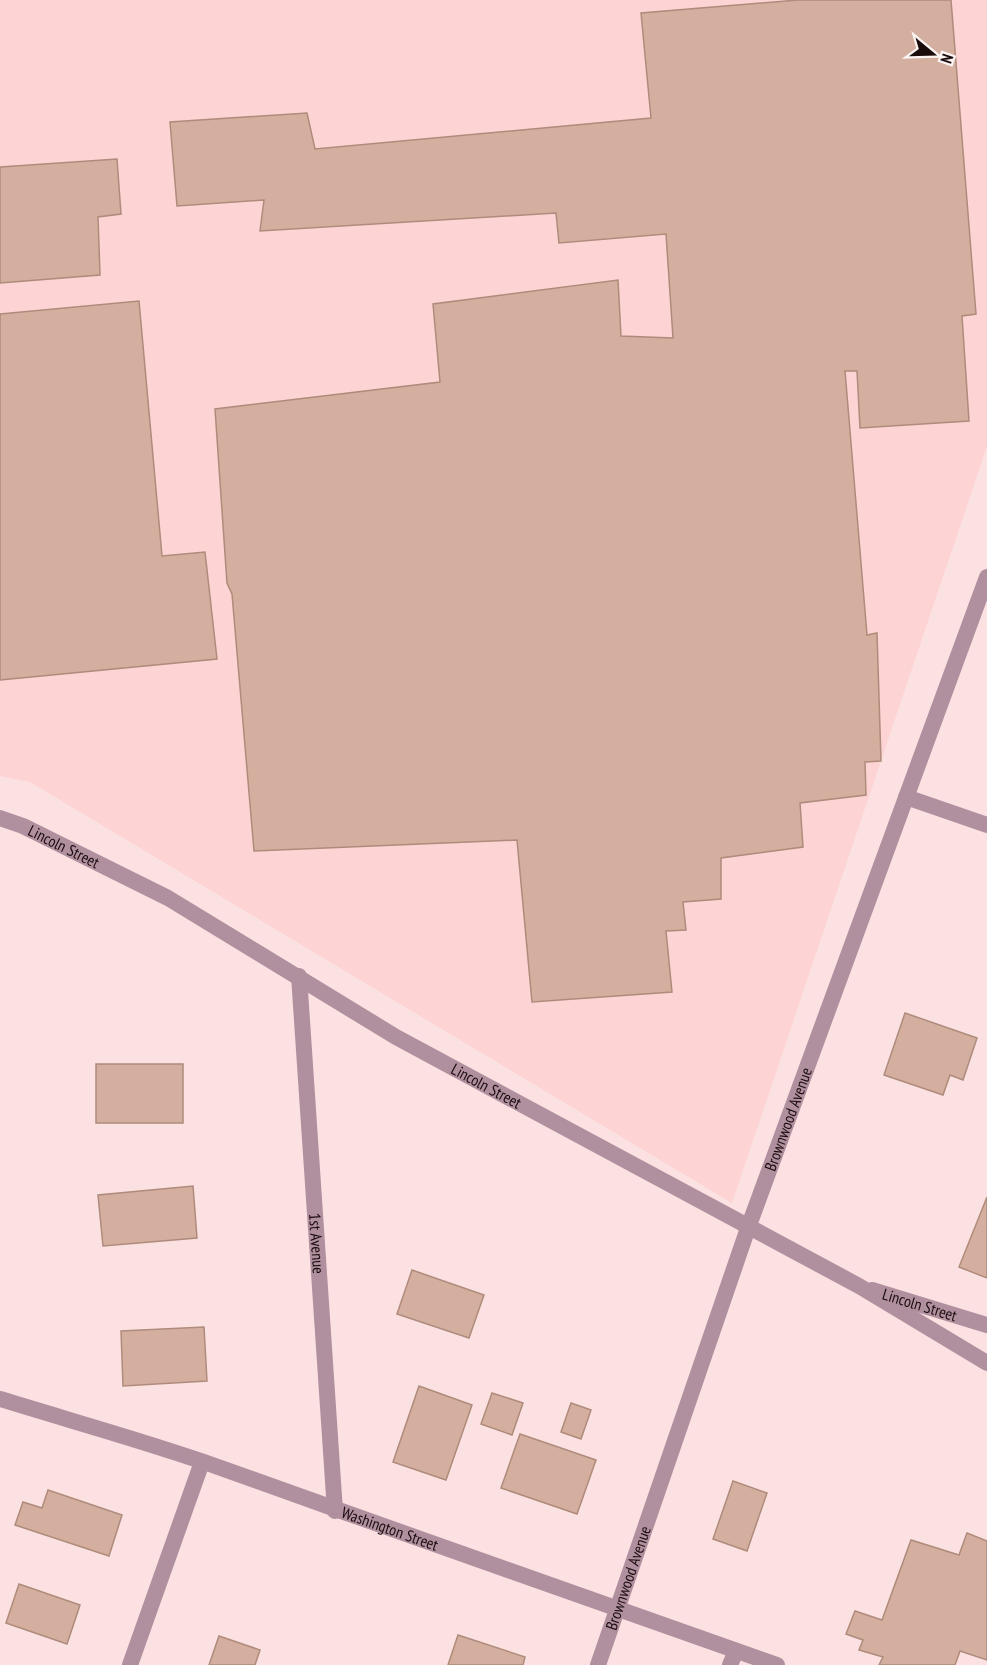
<svg xmlns="http://www.w3.org/2000/svg" width="987" height="1665" viewBox="0 0 987 1665" font-family="'PT Sans Narrow',sans-serif">
	<rect width="100%" height="100%" fill="#fbe1e1"/>
	<!-- built -->
	<path fill="#fdd3d3" d="M0,0H987V446L732,1203L30,782L0,776Z"/>
	<!-- building -->
	<g fill="#d4af9f" stroke="#af8b7b" stroke-width="1.5">
		<path d="M798,0H951L976,314L962,316L969,421L860,428L857,371H845L867,635L877,633L881,761L865,762L866,795L800,803L803,847L721,858V899L683,902L686,930L666,931L672,992L532,1002L517,840L254,851L232,594L227,583L215,409L440,382L433,304L618,280L621,336L673,338L666,234L559,243L556,213L260,231L264,200L177,206L170,122L307,113L315,149L651,118L641,13Z"/>
		<path d="M117,159L121,214L98,217L100,275L0,283V167Z"/>
		<path d="M139,301L162,556L205,552L217,659L0,680V314Z"/>
		<path d="M905,1013L977,1038L963,1080L950,1075L943,1095L884,1075Z"/>
		<rect x="96" y="1064" width="87" height="59"/>
		<path d="M193,1186L197,1238L103,1246L98,1195Z"/>
		<path d="M987,1197V1278L959,1267Z"/>
		<path d="M412,1270L484,1295L469,1338L397,1314Z"/>
		<path d="M204,1327L207,1381L123,1386L121,1331Z"/>
		<path d="M419,1386L472,1405L446,1480L393,1462Z"/>
		<path d="M492,1393L523,1403L512,1435L481,1424Z"/>
		<path d="M571,1403L591,1410L581,1439L561,1432Z"/>
		<path d="M520,1434L596,1460L577,1514L501,1488Z"/>
		<path d="M733,1481L767,1493L747,1551L713,1539Z"/>
		<path d="M48,1490L122,1515L109,1556L15,1525L23,1502L42,1508Z"/>
		<path d="M967,1533L987,1541V1660L960,1651L955,1665H879L883,1657L859,1650L863,1640L846,1634L855,1611L882,1620L911,1540L959,1555Z"/>
		<path d="M19,1584L80,1605L67,1644L6,1623Z"/>
		<path d="M458,1635L525,1657L523,1665H448Z"/>
		<path d="M219,1636L260,1650L255,1665H209Z"/>
	</g>
	<g fill="none" stroke-linecap="round" stroke-linejoin="round">
		<!-- service -->
		<path stroke="#b0909f" stroke-width="16" d="M730,1665L736,1651"/>
		<!-- minor -->
		<g stroke="#b0909f" stroke-width="16">
			<path d="M906,797L987,825"/>
			<path id="s1" d="M299,976L335,1511"/>
			<path id="s2" d="M872,1290L987,1325"/>
			<path id="s3" d="M0,1399C68,1420 137,1439 204,1462C395,1530 586,1599 777,1665"/>
			<path d="M130,1665L202,1462"/>
			<path id="s4" d="M598,1665L748,1228L987,577"/>
		</g>
		<!-- tertiary -->
		<path stroke="#b0909f" stroke-width="16" id="s5" d="M0,818L23,826L168,898L396,1037L859,1286L987,1363"/>
	</g>
	<g text-anchor="middle" stroke-width="5" stroke-linejoin="round" paint-order="stroke">
		<!-- street labels -->
		<g font-size="16" fill="#1a0c0d" stroke="#fcf3f3">
			<text dy="6" stroke="none"><textPath href="#s5" startOffset="70">Lincoln Street</textPath></text>
			<text dy="6" stroke="none"><textPath href="#s5" startOffset="556">Lincoln Street</textPath></text>
			<text dy="6" stroke="none"><textPath href="#s4" startOffset="578">Brownwood Avenue</textPath></text>
			<text dy="6" stroke="none"><textPath href="#s1" startOffset="268">1st Avenue</textPath></text>
			<text dy="6" stroke="none"><textPath href="#s2" startOffset="50">Lincoln Street</textPath></text>
			<text dy="6" stroke="none"><textPath href="#s3" startOffset="411">Washington Street</textPath></text>
			<text dy="6" stroke="none"><textPath href="#s4" startOffset="92">Brownwood Avenue</textPath></text>
		</g>
	</g>
	<!-- north arrow -->
	<g transform="translate(933 54) rotate(109)" stroke="#fcf3f3" stroke-width="4.5" paint-order="stroke">
	<path d="M0-4.5L10 22L0 15L-10 22Z" fill="#1a0c0d"/>
	<text y="-9" font-size="16" font-weight="bold" text-anchor="middle" fill="#1a0c0d">N</text>
	</g>
</svg>
